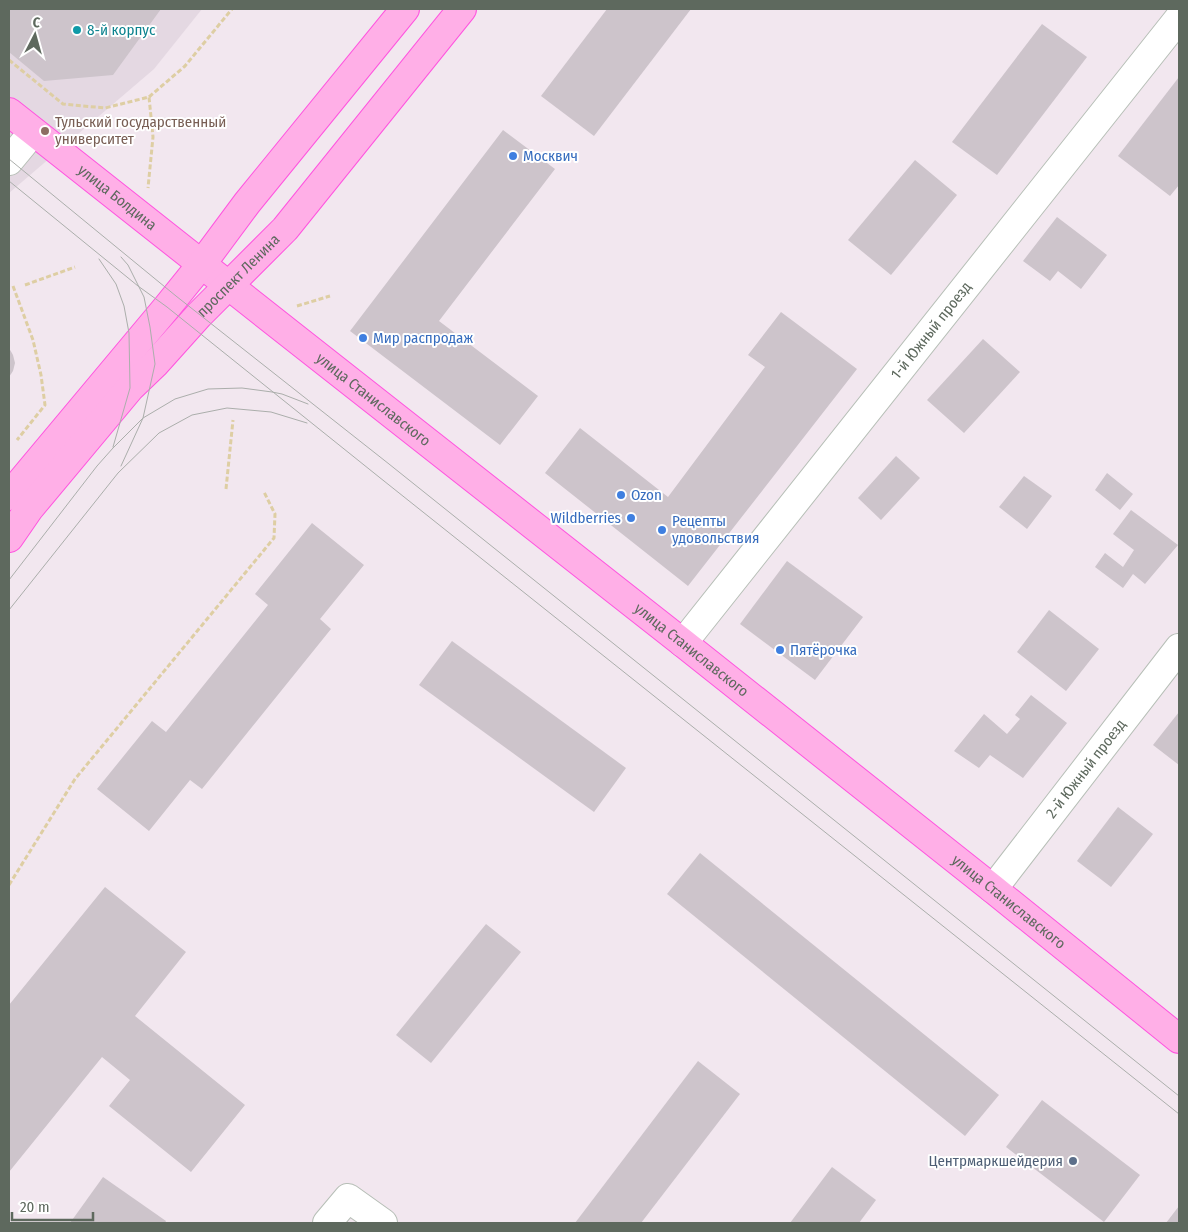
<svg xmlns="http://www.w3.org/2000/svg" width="1188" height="1232" viewBox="0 0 1188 1232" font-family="'Fira Sans Condensed',sans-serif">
	<rect width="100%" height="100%" fill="#f2e7ef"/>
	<!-- education -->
	<path fill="#e4d8e2" d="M9,9H202L154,69L9,193Z"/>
	<!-- building -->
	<g fill="#cdc4cb">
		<path d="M9,9H161L113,75L44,81L9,52Z"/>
		<path d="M607,9H691L594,136L541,96Z"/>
		<path d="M1042,24L1087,57L997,175L952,142Z"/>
		<path d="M1179,77V185L1170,196L1118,156Z"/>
		<path d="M503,130L555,169L439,321L538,396L500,445L350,331Z"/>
		<path d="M915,160L957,195L891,275L848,240Z"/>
		<path d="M1057,217L1107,255L1081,289L1058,271L1050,281L1023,261Z"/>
		<path d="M781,312L857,369L688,586L545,473L580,428L668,497L765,367L748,355Z"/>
		<path d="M983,339L1020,372L964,433L927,400Z"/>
		<path d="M9,348L13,355L15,363L13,371L9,377Z"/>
		<path d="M896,456L920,478L881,520L858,498Z"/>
		<path d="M1107,473L1133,494L1120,510L1095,490Z"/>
		<path d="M1024,476L1052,496L1027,529L999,507Z"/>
		<path d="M1131,510L1178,545L1145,584L1133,574L1123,588L1095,567L1105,553L1123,567L1134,550L1113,534Z"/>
		<path d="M312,523L364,565L320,619L331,629L202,789L190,780L149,831L97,789L152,721L166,732L268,605L255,594Z"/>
		<path d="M787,561L863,617L815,680L740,624Z"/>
		<path d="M1049,610L1099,649L1066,691L1017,652Z"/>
		<path d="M452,641L626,768L594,812L419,685Z"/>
		<path d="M1031,695L1067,723L1023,778L990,755L979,768L954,751L984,714L1007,734L1020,719L1015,715Z"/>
		<path d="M1179,712V765L1153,745Z"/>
		<path d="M1118,807L1153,834L1111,887L1077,861Z"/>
		<path d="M700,853L999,1095L965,1136L667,894Z"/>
		<path d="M105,887L186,952L135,1016L245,1105L191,1172L109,1106L130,1080L102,1057L9,1172V1005Z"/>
		<path d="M486,924L521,952L431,1063L396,1035Z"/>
		<path d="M698,1061L740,1094L641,1223H575Z"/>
		<path d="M1042,1100L1140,1175L1104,1222L1006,1147Z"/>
		<path d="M832,1167L876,1200L859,1223H790Z"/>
		<path d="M103,1177L166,1221L165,1223H70Z"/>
		<path d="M1179,1206V1223H1166Z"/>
	</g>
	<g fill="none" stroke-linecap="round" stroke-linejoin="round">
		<defs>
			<g id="minor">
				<path d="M9,161L33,132"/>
				<path id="s1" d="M683,643L1179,18"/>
				<path id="s2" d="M993,889L1179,648"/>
				<path d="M327,1223L348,1198L383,1223"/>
			</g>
			<g id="major">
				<path id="s3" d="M9,112L290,334L683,643L993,889L1179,1039"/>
				<path d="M9,496L167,307L201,265L247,203L405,9"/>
				<path id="s4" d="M9,538L29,509L130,388L155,364L199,315L285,229L462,9"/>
			</g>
		</defs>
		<!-- minor casing -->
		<use href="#minor" stroke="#b7bfb7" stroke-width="30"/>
		<!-- major casing -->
		<use href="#major" stroke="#ff53df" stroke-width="30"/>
		<!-- path -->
		<g stroke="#decea3" stroke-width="3" stroke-dasharray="5 2.5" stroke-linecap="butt">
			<path d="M9,60L63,104L105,108L149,97L153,137L148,188"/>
			<path d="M149,97L185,66L232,9"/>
			<path d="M25,285L75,267"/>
			<path d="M13,286L33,340L41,375L45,405L17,440"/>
			<path d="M297,306L330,296"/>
			<path d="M226,489L233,420"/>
			<path d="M9,885L75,779L274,538L275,514L264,492"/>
		</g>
		<!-- minor -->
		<use href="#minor" stroke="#fff" stroke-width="28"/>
		<!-- major -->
		<use href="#major" stroke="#ffafe7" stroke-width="28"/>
		<!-- tram -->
		<g stroke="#abaeab" stroke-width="1">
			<path d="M9,159L176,296L389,464L1179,1096"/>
			<path d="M9,181L138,286L167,307L379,477L1179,1114"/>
			<path d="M99,259L116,284L124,306L129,333L130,388L113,447"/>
			<path d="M121,466L143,418L155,364L150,327L144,297L128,265L121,257"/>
			<path d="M9,580L97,466L113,448L143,418L175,399L208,389L242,388L272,392L282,394L308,404"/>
			<path d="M9,610L118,473L159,433L192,415L227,408L271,412L307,423"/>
		</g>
	</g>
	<!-- markers -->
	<circle fill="#0f9aa8" stroke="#fff" stroke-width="2" cx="77" cy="30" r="5"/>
	<circle fill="#8d6e63" stroke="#fff" stroke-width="2" cx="45" cy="131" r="5"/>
	<g fill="#3f7fe0" stroke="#fff" stroke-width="2">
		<circle cx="513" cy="156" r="5"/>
		<circle cx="363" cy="338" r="5"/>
		<circle cx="621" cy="495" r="5"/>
		<circle cx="631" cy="518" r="5"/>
		<circle cx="662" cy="530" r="5"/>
		<circle cx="780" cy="650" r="5"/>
	</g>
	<circle fill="#5c6f8a" stroke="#fff" stroke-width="2" cx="1073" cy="1161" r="5"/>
	<g text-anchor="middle" stroke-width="4" stroke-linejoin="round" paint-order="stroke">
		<!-- culture labels -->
		<g font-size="15" fill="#0d838f" stroke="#fff" text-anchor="start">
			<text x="87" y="35">8-й корпус</text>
		</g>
		<!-- education labels -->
		<g font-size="15" fill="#785e54" stroke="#fff" text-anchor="start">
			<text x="55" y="127">Тульский государственный<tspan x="55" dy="17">университет</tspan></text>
		</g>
		<!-- shop labels -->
		<g font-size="15" fill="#366cbe" stroke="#fff" text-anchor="start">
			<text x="523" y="161">Москвич</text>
			<text x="373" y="343">Мир распродаж</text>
			<text x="631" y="500">Ozon</text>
			<text x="621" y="523" text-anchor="end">Wildberries</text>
			<text x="672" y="526">Рецепты<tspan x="672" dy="17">удовольствия</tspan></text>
			<text x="790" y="655">Пятёрочка</text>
		</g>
		<!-- street labels -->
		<g font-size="15" fill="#5e695e" stroke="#fff">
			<text dy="5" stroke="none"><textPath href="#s3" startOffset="138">улица Болдина</textPath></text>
			<text dy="5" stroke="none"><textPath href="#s4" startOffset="349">проспект Ленина</textPath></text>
			<text dy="5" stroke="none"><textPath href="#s1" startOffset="399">1-й Южный проезд</textPath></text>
			<text dy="5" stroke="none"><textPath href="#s3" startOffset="464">улица Станиславского</textPath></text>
			<text dy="5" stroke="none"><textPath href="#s3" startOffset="869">улица Станиславского</textPath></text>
			<text dy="5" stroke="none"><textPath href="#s2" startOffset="152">2-й Южный проезд</textPath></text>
			<text dy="5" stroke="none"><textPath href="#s3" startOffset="1274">улица Станиславского</textPath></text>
		</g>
		<!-- service labels -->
		<g font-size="15" fill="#4e5e75" stroke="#fff" text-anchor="end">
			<text x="1063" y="1166">Центрмаркшейдерия</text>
		</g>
	</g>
	<!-- border -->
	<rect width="1188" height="1232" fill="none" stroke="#5e695e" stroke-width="20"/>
	<!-- north arrow -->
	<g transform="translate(35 35) rotate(6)" stroke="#ffffff" stroke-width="4" paint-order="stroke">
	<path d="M0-4L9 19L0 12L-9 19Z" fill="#5e695e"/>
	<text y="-8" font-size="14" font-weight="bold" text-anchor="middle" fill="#5e695e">С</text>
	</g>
	<!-- scale -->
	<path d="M12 1212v8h81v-8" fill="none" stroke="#5e695e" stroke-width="2.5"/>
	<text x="20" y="1212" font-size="15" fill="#5e695e" stroke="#ffffff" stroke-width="4" paint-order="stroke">20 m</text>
</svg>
